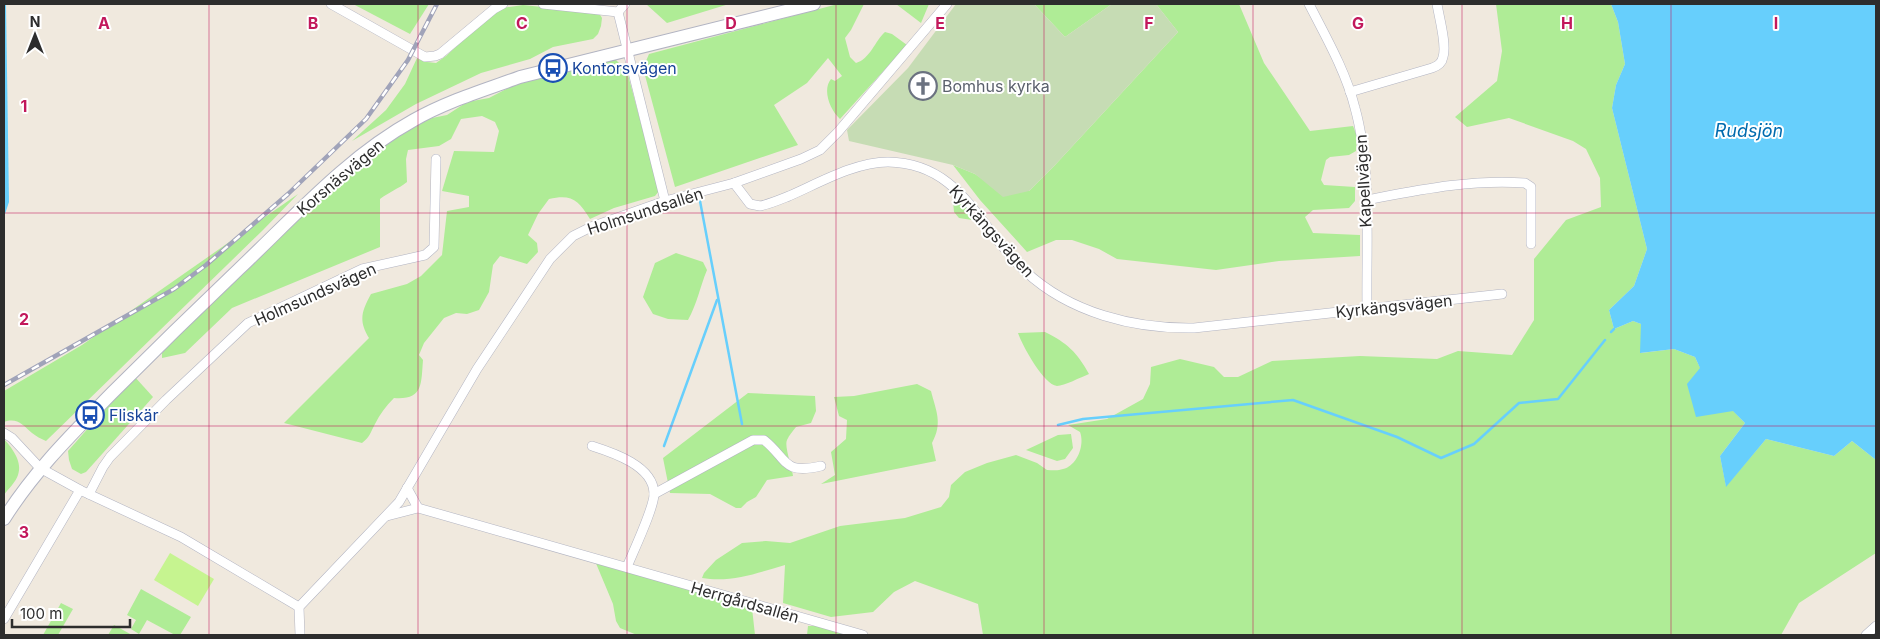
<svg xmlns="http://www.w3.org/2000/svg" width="1880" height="639" viewBox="0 0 1880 639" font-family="Inter,sans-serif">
	<rect width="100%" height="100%" fill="#f0e9de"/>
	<!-- green -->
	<g fill="#afec96">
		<path d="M353,4H429L410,34Z"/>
		<path d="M646,4H729L667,23Z"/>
		<path d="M838,4H866H864L851,30L845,38L850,57L856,63C870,59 875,41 885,32L892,34L907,45L840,119C830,110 822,90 831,79L835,81L842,76L828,58L807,83L774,105L798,145L675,187L643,68L649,54Z"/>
		<path d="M896,4H929L921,23Z"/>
		<path d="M1034,4H1112L1065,37Z"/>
		<path d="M1156,4H1239L1264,63L1310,131L1353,126L1357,136L1356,151L1349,155L1330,157L1326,160L1321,180L1324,185L1355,187V201L1349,208L1313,210L1305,217L1313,233L1360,235V256L1279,261L1216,270L1117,259L1099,249L1072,240H1056L1027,252L980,200L953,165L975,174L988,183L1029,191L1055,165L1178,32Z"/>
		<path d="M1496,4H1611L1618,22L1625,64L1616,85L1612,108L1647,249L1634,286L1609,310L1614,329L1633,321L1641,324V353L1674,349L1695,357C1705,381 1727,404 1745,423L1720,456L1726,486L1766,439L1834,456L1852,441L1876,460V553L1799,603L1781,635H983L978,604L915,581L894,592L873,612L831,617L783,603L785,565C757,573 731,583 702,578L704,573L716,560L742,543L766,541L790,543L840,526L905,518L941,507L949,497L951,485L965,472L987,463L1016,455L1037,463L1047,470C1052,470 1058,471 1063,469C1077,466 1085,445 1080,432L1068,425L1107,419L1143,399L1150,384L1151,367L1180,359L1214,367L1224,377H1238L1272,361L1360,356L1437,359L1458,351L1512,355L1534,320V259L1566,220L1601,207L1600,178L1586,149L1573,141L1509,118L1467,127L1455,117L1497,81L1502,51Z"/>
		<path d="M523,5L599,13L602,18L601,26L598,34L593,39L553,47L530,59L481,73L416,104L352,141L386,110L405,84L417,58L427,62L436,63L446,56L490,15L502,8Z"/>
		<path d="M615,59L627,71L659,191L655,196L614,208L590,219C578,200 572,194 549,199L538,214L528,235L537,243L538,252L527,264L500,256L493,265L489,292L479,310L467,314L456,313L444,318L424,343L419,355L423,360C421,385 423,400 394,398C386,406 380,414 375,424C370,433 370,437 362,443L284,423L369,338C358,320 362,311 371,294L407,284L421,276L442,255L447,211L469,207V196L442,191L454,151L494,152L499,131L495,122L482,116L461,119L451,139L439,146L408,150L406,159L407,182C398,189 389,192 380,199V247L232,308L185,353L162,358V353L218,294L366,155L417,121L447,115L467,102L489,98L516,84L543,78L563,69Z"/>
		<path d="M956,193L973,216L972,220L959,218L954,212L953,201Z"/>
		<path d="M298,194L263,230L46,441C41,439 36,436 32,433C23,425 17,417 4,422V391L82,345Z"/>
		<path d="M676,253L703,262L707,270C700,287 697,304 688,320L668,319L653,314L643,297L655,263Z"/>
		<path d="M1045,332C1067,343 1077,352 1089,374C1081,377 1064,386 1057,386C1044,385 1022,345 1018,333Z"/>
		<path d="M134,376L153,397L86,472L81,474L72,469L69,460L68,451Z"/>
		<path d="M917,384L931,391C936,411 943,423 932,443L936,461L821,484L835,475L831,452L846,439L847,420L839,416L834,397L854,396Z"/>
		<path d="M748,393L815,396L816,411L811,423L796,427C793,431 789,435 787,440C784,446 792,467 793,476L767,480L756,497L747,502L741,508H736L710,494L670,493L663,458Z"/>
		<path d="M1071,434L1073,448L1065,459L1057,461L1026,450L1058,435Z"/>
		<path d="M4,439C12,448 23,462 18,475C16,482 8,489 4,495Z"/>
		<path d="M595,561L752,608L755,635H637L620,628L616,621L613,604Z"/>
		<path d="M141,589L191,617L180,635H175L147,620L139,634L131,629L136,620L127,615Z"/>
		<path d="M61,603L73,609L58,635H43Z"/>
		<path d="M114,625L132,635H108Z"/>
		<path d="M808,626H819L851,635H807Z"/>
	</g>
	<!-- cemetery -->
	<path fill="#c6dcb4" d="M956,4H1034L1065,37L1112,4H1156L1178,32L1055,165L1029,191L1003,197L975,174L953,165L849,141L847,130L908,68Z"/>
	<!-- pitch -->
	<path fill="#c6f490" d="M170,553L214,579L198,606L154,580Z"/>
	<!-- water -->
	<g fill="#67cffc">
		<path d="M4,4H6L9,202L4,217Z"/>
		<path d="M1611,4H1876V460L1852,441L1834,456L1766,439L1726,487L1720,456L1745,423L1733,411L1696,417L1687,384L1700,368L1695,357L1674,349L1640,353L1641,324L1633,321L1614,329L1609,310L1634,286L1647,249L1612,108L1616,85L1625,64L1618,22Z"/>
	</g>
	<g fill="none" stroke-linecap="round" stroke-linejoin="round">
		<!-- stream -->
		<g stroke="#67cffc" stroke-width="2.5">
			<path d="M700,201L742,424"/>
			<path d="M1611,332L1614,329"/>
			<path d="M1058,425L1083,419L1293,400L1397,437L1441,458L1474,444L1519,403L1558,399L1605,340"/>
			<path d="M664,446L717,300"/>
		</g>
		<defs>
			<g id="street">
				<path d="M331,4L425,57L435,56L440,54L494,9L503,4"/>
				<path d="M543,4L618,12"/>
				<path d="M625,4L618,12L665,201"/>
				<path d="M1309,4C1326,37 1346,72 1355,108C1372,169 1366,246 1367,309"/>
				<path d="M1350,92L1432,68C1438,66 1442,63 1443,57C1447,45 1439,17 1437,4"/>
				<path d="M734,183L750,204L760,206C770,204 779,200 789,196C819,183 855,162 888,162C962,163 979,229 1025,271C1070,313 1134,329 1194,328L1502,294"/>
				<path d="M1366,200C1419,190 1471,179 1525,183L1531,187V244"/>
				<path d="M4,433L12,438L40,468L80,490L181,537L299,607"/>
				<path d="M592,446C614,453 653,466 654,493C655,506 633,552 627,567"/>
				<path d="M89,494L103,467L110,457L166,400L248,323L362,269L425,255L434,247L436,159"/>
				<path d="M654,494L753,440H764C788,459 782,475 821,466"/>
				<path d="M418,508L863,635"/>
				<path d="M387,516L418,508L407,488"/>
				<path d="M4,619L80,490"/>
				<path d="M300,635L299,607L399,502L477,369L550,259L573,236L591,227L665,201L734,183L801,159L820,150L838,132L947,4"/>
				<path d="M1866,635L1876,626"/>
			</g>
			<path id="secondary" d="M4,519C35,470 72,434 112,393C154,351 196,310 239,269C295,216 347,157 414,120C447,101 485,90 520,77L814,4"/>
		</defs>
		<!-- street casing -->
		<use href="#street" stroke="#b2b4c2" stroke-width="10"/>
		<!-- secondary casing -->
		<use href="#secondary" stroke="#b2b4c2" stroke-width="14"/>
		<!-- street -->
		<use href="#street" stroke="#fff" stroke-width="9"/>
		<!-- secondary -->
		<use href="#secondary" stroke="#fff" stroke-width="12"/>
		<defs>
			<path id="rail" d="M4,385L174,289L206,265L288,194L366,119L408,60L437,4"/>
		</defs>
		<!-- rail casing -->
		<use href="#rail" stroke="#a0a3b9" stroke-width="4.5"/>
		<!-- rail -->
		<use href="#rail" stroke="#fff" stroke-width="2.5" stroke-dasharray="8" stroke-linecap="butt"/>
	</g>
	<!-- grid -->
	<path fill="none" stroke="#c2185b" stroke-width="1" stroke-opacity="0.55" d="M209,4V635M418,4V635M627,4V635M836,4V635M1044,4V635M1253,4V635M1462,4V635M1671,4V635M4,213H1876M4,426H1876"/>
	<!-- icons -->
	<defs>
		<symbol id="bus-ring" viewBox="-11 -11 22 22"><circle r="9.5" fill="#fff" stroke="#1a4fb4" stroke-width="1.5"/><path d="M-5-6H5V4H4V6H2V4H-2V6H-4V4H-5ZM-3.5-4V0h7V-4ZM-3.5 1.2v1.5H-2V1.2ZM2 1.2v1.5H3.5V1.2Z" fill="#1a4fb4"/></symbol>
		<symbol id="church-ring" viewBox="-11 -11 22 22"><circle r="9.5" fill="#fff" stroke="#6b7280" stroke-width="1.5"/><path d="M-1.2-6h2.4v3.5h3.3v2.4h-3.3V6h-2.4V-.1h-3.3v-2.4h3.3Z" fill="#6b7280"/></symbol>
	</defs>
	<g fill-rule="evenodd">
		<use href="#bus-ring" x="537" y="52" width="32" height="32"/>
		<use href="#church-ring" x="907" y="70" width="32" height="32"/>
		<use href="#bus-ring" x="74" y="399" width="32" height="32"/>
	</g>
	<g text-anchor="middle" stroke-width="4" stroke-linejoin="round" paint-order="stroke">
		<!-- transit labels -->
		<g font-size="16" fill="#164399" stroke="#fff" text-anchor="start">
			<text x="572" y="74">Kontorsvägen</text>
			<text x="109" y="421">Fliskär</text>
		</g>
		<!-- worship labels -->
		<g font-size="16" fill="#5b616d" stroke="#fff" text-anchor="start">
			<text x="942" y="92">Bomhus kyrka</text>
		</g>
		<!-- street labels -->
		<g font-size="16" fill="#2d2d2d" stroke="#fff">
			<text transform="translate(340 177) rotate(-40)" y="6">Korsnäsvägen</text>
			<text transform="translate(1363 181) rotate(-93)" y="6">Kapellvägen</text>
			<text transform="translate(645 211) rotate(-18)" y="6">Holmsundsallén</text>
			<text transform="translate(992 231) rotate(48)" y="6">Kyrkängsvägen</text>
			<text transform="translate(315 294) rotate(-24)" y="6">Holmsundsvägen</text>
			<text transform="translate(1394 306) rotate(-6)" y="6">Kyrkängsvägen</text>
			<text transform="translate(745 602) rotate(16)" y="6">Herrgårdsallén</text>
		</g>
		<!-- water labels -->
		<g font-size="18" font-style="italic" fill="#006bae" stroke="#fff">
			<text x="1749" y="137">Rudsjön</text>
		</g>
	</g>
	<g font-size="16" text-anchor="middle" font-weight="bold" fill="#c2185b" stroke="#fff" stroke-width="4" stroke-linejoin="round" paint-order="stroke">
		<text x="104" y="29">A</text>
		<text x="313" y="29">B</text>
		<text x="522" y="29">C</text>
		<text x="731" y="29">D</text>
		<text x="940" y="29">E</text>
		<text x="1149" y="29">F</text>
		<text x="1358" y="29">G</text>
		<text x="1567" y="29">H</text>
		<text x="1776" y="29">I</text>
		<text x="24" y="112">1</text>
		<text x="24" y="325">2</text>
		<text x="24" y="538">3</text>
	</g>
	<!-- border -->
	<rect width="1880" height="639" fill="none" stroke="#2d2d2d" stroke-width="10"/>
	<!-- north arrow -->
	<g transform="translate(35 35)" stroke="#ffffff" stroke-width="4" paint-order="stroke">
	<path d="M0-4L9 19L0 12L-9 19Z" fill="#2d2d2d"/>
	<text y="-8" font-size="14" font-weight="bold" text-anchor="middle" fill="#2d2d2d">N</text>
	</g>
	<!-- scale -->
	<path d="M12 619v8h118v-8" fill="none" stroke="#2d2d2d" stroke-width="2.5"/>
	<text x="20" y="619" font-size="15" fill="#2d2d2d" stroke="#ffffff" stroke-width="4" paint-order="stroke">100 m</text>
</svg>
